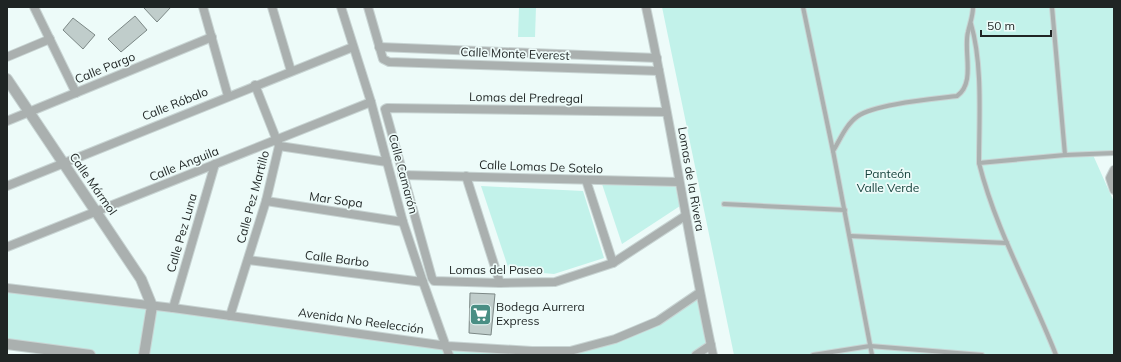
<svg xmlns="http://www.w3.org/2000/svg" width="1121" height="362" viewBox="0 0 1121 362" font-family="Mulish,sans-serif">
	<rect width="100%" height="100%" fill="#edfbf9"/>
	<!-- green -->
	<g fill="#c2f2ea">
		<path d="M519,7H536L535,37H518Z"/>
		<path d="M662,7H1114V154L1093,155L1114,202V355H734Z"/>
		<path d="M602,184H675L680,206L622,244Z"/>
		<path d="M481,186L583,191L604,258L554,274L509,270Z"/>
		<path d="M7,287L447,346L570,351L658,321L699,293L711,345L696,355H92L7,343Z"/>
	</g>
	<!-- building -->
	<g fill="#c0cdcb" stroke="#7c8886">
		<path d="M145,7H171L157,22L144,8Z"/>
		<path d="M135,16L147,30L121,52L108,39Z"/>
		<path d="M73,18L95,35L83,49L63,30Z"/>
		<path d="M470,293L495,294L491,335L469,333Z"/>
	</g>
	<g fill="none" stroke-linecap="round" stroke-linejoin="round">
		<defs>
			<g id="service">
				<path d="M803,7L833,151"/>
				<path d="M1052,7L1065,155"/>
				<path d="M971,24C983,65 979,120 979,163"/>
				<path d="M724,204L845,210"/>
				<path d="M850,236L1007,243"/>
				<path d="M813,355L870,346L982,355"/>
				<path d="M872,355L833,151C840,140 846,124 858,116C875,104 934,99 957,96C976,83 963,51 968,32C970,23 973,16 973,7"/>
				<path d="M1056,355C1031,291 996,231 979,163L1065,155L1114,153"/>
			</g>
			<g id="minor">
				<path d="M34,7L76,93"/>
				<path d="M203,7L228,96"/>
				<path d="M272,7L291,71"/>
				<path d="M341,7L371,102L403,222L423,282L449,355"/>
				<path d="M368,7L383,59L389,62L659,71"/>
				<path d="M646,7C671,122 688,239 713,355"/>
				<path d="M379,47L657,58"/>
				<path d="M7,57L50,39"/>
				<path d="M666,112L387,108L385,109L432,278L434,281L500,283L555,282L613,263L685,216"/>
				<path d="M7,121L212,37"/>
				<path d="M279,146L387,162"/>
				<path d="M1114,170L1110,178L1114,190"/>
				<path d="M402,175L679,182"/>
				<path d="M466,176L500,283"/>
				<path d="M586,180L613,263"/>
				<path d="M7,186L353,47"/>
				<path d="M266,201L403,222"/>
				<path d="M7,247L371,102"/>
				<path d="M248,260L423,282"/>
				<path d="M7,288L173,308L447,346L532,351H570L615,339L658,321L699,293"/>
				<path d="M173,308L215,164"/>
				<path d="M230,316L266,201L279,146L255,85"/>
				<path d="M696,355L711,345"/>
			</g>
			<g id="tertiary">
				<path d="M7,79L141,279L152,306L144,355"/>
				<path d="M7,344L90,355"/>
			</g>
		</defs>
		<!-- service casing -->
		<use href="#service" stroke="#c8d4d3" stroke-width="6"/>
		<!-- minor casing -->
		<use href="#minor" stroke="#c8d4d3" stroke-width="10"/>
		<!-- tertiary casing -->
		<use href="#tertiary" stroke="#c8d4d3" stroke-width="12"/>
		<!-- service -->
		<use href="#service" stroke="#aab0af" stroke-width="4"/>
		<!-- minor -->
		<use href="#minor" stroke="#aab0af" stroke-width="8"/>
		<!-- tertiary -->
		<use href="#tertiary" stroke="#aab0af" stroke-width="10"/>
	</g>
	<!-- icons -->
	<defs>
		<symbol id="supermarket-square" viewBox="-11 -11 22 22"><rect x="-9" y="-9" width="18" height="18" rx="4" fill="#498e84" stroke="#edfbf9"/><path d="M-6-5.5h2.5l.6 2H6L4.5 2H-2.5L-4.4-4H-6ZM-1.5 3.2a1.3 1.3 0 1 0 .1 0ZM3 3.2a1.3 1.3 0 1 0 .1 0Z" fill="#fff"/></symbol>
	</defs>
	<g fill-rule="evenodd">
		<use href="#supermarket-square" x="468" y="302" width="25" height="25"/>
	</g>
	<g text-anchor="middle" stroke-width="3.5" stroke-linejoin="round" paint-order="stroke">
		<!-- street labels -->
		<g font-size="12" fill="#1f2524" stroke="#edfbf9">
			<text transform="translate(515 54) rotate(2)" y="4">Calle Monte Everest</text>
			<text transform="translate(105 68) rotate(-22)" y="4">Calle Pargo</text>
			<text transform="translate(526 98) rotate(1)" y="4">Lomas del Predregal</text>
			<text transform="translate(175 104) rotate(-22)" y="4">Calle Róbalo</text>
			<text transform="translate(184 164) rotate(-22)" y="4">Calle Anguila</text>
			<text transform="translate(541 167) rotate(2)" y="4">Calle Lomas De Sotelo</text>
			<text transform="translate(403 174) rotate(75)" y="4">Calle Camarón</text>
			<text transform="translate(691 179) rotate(80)" y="4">Lomas de la Rivera</text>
			<text transform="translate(93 184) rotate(55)" y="4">Calle Mármol</text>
			<text transform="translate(253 197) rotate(-75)" y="4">Calle Pez Martillo</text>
			<text transform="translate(336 200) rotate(8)" y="4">Mar Sopa</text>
			<text transform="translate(182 233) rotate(-74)" y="4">Calle Pez Luna</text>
			<text transform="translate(337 259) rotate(7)" y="4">Calle Barbo</text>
			<text x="496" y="274">Lomas del Paseo</text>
			<text transform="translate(361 321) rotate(8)" y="4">Avenida No Reelección</text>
		</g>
		<!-- park labels -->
		<g font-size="12" fill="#14413b" stroke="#edfbf9">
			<text x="888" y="178">Panteón<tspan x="888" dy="14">Valle Verde</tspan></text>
		</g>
		<!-- poi labels -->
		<g font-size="12" fill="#1f2524" stroke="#edfbf9" text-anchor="start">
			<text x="496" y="311">Bodega Aurrera<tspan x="496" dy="14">Express</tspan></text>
		</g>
	</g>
	<!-- border -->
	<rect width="1121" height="362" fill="none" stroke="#1f2524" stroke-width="16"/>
	<!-- scale -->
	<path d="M981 30v6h70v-6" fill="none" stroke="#1f2524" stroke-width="2"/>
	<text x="987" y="30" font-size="12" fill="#1f2524" stroke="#edfbf9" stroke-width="3" paint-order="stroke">50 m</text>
</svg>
